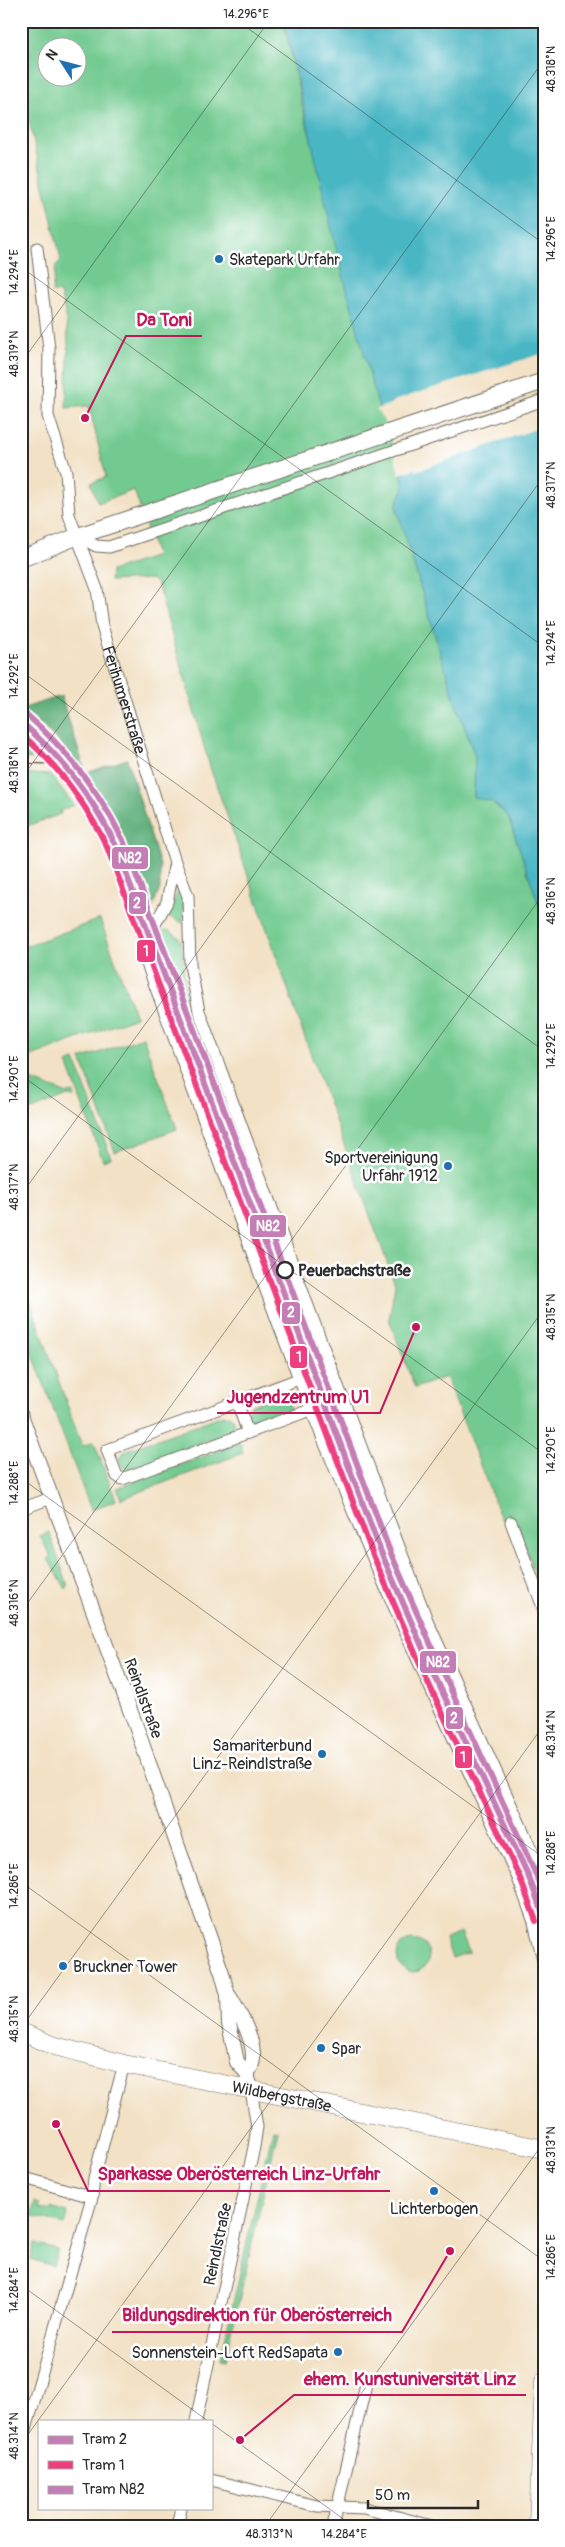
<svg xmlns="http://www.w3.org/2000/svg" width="565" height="2547" viewBox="0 0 565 2547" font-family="Pangolin,sans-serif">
	<rect width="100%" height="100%" fill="#fff"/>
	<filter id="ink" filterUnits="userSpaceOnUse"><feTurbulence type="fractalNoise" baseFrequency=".02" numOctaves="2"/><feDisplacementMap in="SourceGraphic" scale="10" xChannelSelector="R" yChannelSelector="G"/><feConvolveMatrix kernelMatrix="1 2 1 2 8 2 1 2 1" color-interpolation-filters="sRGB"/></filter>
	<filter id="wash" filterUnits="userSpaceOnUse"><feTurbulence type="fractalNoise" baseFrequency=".0096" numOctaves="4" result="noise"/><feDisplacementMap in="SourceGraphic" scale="20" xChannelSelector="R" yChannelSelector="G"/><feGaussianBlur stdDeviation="1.12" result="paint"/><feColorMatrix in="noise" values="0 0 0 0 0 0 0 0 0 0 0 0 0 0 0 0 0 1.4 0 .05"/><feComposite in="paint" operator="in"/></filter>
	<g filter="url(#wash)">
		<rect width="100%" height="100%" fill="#f2e1c5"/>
		<!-- green -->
		<g fill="#72ca90" stroke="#4e7a5e" fill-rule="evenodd">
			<path d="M21,21H284L303,110L398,456L404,487L396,506L454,698L475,756L474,797L491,801L508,816L544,919V1600L517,1523L501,1519L446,1377L415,1388L389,1319L395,1284L307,1044L210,767L157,583L151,579L110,581L111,571L156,556L134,490L98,503L91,483L106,477L89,406L66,408C67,370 72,330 60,293L52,292L56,265L61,260L21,86ZM48,48H78V78H48Z"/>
			<path d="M21,729L52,758L21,759Z"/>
			<path d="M31,774L50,775L74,805L60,811L61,814L21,828V776Z"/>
			<path d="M179,888L184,899L183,923L168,916Z"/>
			<path d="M100,919L136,1017L21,1060V948Z"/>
			<path d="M168,930L179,937L181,942L186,992L194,1022L160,931Z"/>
			<path d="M143,1037L177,1129L115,1152L81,1059Z"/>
			<path d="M75,1060L111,1158L103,1161L67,1063Z"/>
			<path d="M28,1079L68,1094L69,1092L74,1093V1097L68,1096L29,1111Z"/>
			<path d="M21,1276L82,1446L94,1442L116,1500L91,1510L21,1323Z"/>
			<path d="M284,1393L291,1409L259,1422L250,1419L247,1414L250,1406Z"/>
			<path d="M223,1415H229L234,1419V1428L230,1432L130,1469C123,1469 119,1465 119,1458L125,1451Z"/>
			<path d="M240,1443L243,1453L121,1499L117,1488Z"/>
			<path d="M49,1532L68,1586L66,1589L48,1559L51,1557L40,1536Z"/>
			<path d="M461,1932L469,1952L452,1958L445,1938Z"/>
			<circle cx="413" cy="1956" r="16"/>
			<path d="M273,2129L278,2130L225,2361L220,2360Z"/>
			<path d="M35,2202L40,2204L39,2208L50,2210L51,2207L68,2212L64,2225L31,2216Z"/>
			<path d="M34,2244L58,2250L53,2266L30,2259Z"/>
		</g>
		<!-- forest -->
		<path fill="#5dae7a" stroke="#446c52" d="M61,696L86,773L127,759L160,865V889L152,908C118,824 97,766 21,709Z"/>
		<!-- water -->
		<path fill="#49b6c4" stroke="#3a7078" d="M284,21H544V919L508,816L491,801L474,798L475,756L454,698L396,506L404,487L398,456L392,429L378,405L337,253Z"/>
		<!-- pier -->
		<path fill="#f2e1c5" d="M544,353V426L416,471L415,469L399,474L389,430L377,409L393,403V401Z"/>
	</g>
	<g filter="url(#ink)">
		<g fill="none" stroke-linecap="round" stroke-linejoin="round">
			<defs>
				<g id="minor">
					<path id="s1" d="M37,248L49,348L48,416L66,472L69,515L97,589L102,626L175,862L188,896L190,965L199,1011L325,1352L427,1620L544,1877"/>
					<path d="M78,536L96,546L109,547L544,400"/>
					<path d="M175,862L167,902L144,945L146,961C201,1110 253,1261 311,1409C374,1568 446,1723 518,1878L534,1922L544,1964"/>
					<path d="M331,1367L107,1450L117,1476L122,1479L343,1398"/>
					<path d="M237,1402L248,1433"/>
					<path d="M21,1509L51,1498"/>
					<path d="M511,1522L544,1610"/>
					<path d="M21,2177L92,2197"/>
					<path d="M196,2421L254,2147L257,2127L251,2090"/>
					<path d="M21,2447L92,2197L94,2178L124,2064"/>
					<path d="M211,2480L317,2506L364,2508L432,2526"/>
					<path d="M177,2526L181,2508"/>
					<path d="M333,2526L366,2384"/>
				</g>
				<g id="tertiary">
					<path d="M21,1415L137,1729L222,1973L228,1995L229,2024L237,2062L247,2073L251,2090"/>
					<path d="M230,1997C241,2016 264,2055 247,2073"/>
				</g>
				<path id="secondary" d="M21,559L78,536L544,381"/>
				<g id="primary">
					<path id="s2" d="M21,2032L55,2046L124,2064L544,2149"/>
					<path d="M538,2526L544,2381"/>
				</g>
			</defs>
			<!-- minor casing -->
			<use href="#minor" stroke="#716b61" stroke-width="13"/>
			<!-- tertiary casing -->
			<use href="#tertiary" stroke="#716b61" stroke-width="16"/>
			<!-- secondary casing -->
			<use href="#secondary" stroke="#716b61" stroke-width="18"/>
			<!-- primary casing -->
			<use href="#primary" stroke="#716b61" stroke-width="19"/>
			<!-- minor -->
			<use href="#minor" stroke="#fff" stroke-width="11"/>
			<!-- tertiary -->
			<use href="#tertiary" stroke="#fff" stroke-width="14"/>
			<!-- secondary -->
			<use href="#secondary" stroke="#fff" stroke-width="16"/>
			<!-- primary -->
			<use href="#primary" stroke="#fff" stroke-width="18"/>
			<!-- tram -->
			<path stroke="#2b2b2b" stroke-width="1" d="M21,763L47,764L75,777"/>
			<defs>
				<path id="tram-1" d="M21,722C62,757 92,796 115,844L381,1552L433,1672L528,1875L544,1917"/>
				<path id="tram-2" d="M21,734C58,765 86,804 107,847L373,1555L425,1676L520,1878L536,1921"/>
				<path id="tram-3" d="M27,715C68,751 99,791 123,840L389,1549L441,1668L544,1892"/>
			</defs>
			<!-- tram-1 casing -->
			<use href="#tram-1" stroke="#fff" stroke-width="10"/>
			<!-- tram-2 casing -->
			<use href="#tram-2" stroke="#fff" stroke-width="10"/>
			<!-- tram-3 casing -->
			<use href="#tram-3" stroke="#fff" stroke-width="10"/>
			<!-- tram-1 -->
			<use href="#tram-1" stroke="#c57eb5" stroke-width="6"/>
			<!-- tram-2 -->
			<use href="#tram-2" stroke="#ed3f80" stroke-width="6"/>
			<!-- tram-3 -->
			<use href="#tram-3" stroke="#c57eb5" stroke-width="6"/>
		</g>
	</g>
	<!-- ticks -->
	<path fill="none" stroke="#2b2b2b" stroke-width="1" stroke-opacity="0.45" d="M238,21L544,244M21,267L544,647M21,363L269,21M21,671L544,1051M21,779L544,60M21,1075L544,1454M21,1195L544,476M21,1478L544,1858M21,1612L544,893M21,1882L544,2261M21,2028L544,1309M21,2285L208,2421M211,2423L353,2526M21,2444L544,1725M265,2526L544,2142"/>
	<!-- markers -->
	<g fill="#1f6fb2" stroke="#fff" stroke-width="2">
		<circle cx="219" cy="259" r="5"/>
		<circle cx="448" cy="1166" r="5"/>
		<circle cx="322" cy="1754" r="5"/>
		<circle cx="63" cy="1966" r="5"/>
		<circle cx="321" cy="2048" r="5"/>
		<circle cx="434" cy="2191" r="5"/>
		<circle cx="338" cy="2352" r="5"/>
	</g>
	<circle fill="#fff" stroke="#2b2b2b" stroke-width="2.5" cx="285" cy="1270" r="8"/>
	<g text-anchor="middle" stroke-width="5" stroke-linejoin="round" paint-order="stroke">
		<!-- poi labels -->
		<g font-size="16" fill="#2b2b2b" stroke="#fff" text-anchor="start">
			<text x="229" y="265">Skatepark Urfahr</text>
			<text x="438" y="1163" text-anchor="end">Sportvereinigung<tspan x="438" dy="18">Urfahr 1912</tspan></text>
			<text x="312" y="1751" text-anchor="end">Samariterbund<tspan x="312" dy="18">Linz-Reindlstraße</tspan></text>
			<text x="73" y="1972">Bruckner Tower</text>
			<text x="331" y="2054">Spar</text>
			<text x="434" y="2214" text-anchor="middle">Lichterbogen</text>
			<text x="328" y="2358" text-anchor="end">Sonnenstein-Loft RedSapata</text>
		</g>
		<!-- street labels -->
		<g font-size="16" fill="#2b2b2b" stroke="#fff">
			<text dy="6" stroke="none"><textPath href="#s1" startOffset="464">Ferihumerstraße</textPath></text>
			<text transform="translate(144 1698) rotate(70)" y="6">Reindlstraße</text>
			<text dy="6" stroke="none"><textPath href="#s2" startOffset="269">Wildbergstraße</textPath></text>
			<text transform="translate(217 2244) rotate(-78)" y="6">Reindlstraße</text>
		</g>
		<!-- stop labels -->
		<g font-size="16" font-weight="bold" fill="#2b2b2b" stroke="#fff" text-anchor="start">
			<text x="298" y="1276">Peuerbachstraße</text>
		</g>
	</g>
	<!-- callouts -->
	<path fill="none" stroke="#c2185b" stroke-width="2" d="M85 418L126 336H202M416 1327L380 1413H217M56 2124L88 2191H390M450 2251L402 2332H112M240 2440L294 2395H526"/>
	<g fill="#c2185b" stroke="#fff" stroke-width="2">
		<circle cx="85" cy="418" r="5"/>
		<circle cx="416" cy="1327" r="5"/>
		<circle cx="56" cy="2124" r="5"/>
		<circle cx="450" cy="2251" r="5"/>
		<circle cx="240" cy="2440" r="5"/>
	</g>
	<g font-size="18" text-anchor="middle" font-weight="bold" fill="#c2185b" stroke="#fff" stroke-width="5" stroke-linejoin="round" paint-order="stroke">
		<text x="164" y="326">Da Toni</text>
		<text x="298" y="1403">Jugendzentrum U1</text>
		<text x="239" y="2180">Sparkasse Oberösterreich Linz-Urfahr</text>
		<text x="257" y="2321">Bildungsdirektion für Oberösterreich</text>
		<text x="410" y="2385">ehem. Kunstuniversität Linz</text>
	</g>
	<g stroke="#fff" stroke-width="2">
		<rect x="111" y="846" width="38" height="24" rx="5" fill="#c57eb5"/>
		<rect x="128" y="891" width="19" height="24" rx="5" fill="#c57eb5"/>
		<rect x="136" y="939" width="20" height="24" rx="5" fill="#ed3f80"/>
		<rect x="249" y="1214" width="38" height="24" rx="5" fill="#c57eb5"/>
		<rect x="281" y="1301" width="20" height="24" rx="5" fill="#c57eb5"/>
		<rect x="289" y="1345" width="19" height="24" rx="5" fill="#ed3f80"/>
		<rect x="419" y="1650" width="38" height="24" rx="5" fill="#c57eb5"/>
		<rect x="445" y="1706" width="19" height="24" rx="5" fill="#c57eb5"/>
		<rect x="454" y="1745" width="19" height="24" rx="5" fill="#ed3f80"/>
	</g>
	<g font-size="14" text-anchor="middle" font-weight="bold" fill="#fff">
		<text x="130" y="863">N82</text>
		<text x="137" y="908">2</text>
		<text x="146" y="956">1</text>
		<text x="268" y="1231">N82</text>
		<text x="291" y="1317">2</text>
		<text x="299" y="1362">1</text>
		<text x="438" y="1667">N82</text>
		<text x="454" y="1723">2</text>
		<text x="463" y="1762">1</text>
	</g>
	<!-- margin -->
	<rect width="565" height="2547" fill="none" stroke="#fff" stroke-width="55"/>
	<!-- legend -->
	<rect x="38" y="2420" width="175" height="90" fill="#ffffff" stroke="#aaaaaa"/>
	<rect x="48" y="2436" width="25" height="8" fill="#c57eb5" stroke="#aaaaaa"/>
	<text x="82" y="2444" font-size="15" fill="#2b2b2b">Tram 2</text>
	<rect x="48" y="2461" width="25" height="8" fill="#ed3f80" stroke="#aaaaaa"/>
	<text x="82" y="2470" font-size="15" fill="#2b2b2b">Tram 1</text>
	<rect x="48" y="2486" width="25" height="8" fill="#c57eb5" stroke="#aaaaaa"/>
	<text x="82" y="2494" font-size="15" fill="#2b2b2b">Tram N82</text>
	<!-- north arrow -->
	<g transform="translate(62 62) rotate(306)"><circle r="24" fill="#ffffff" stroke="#aaaaaa"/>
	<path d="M0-4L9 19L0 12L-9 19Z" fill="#1f6fb2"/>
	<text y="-8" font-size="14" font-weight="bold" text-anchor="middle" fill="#2b2b2b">N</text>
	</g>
	<!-- scale -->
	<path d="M368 2500v8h110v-8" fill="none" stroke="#2b2b2b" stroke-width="2.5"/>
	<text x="375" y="2500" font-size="15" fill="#2b2b2b" stroke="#ffffff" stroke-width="4" paint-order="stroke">50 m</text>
	<rect x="28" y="28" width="510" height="2492" fill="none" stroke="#2b2b2b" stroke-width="2"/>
	<g font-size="12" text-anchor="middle" fill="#2b2b2b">
		<text x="246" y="18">14.296°E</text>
		<text transform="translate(551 69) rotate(-90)" y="4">48.318°N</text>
		<text transform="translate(551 239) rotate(-90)" y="4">14.296°E</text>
		<text transform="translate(14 272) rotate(-90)" y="4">14.294°E</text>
		<text transform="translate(14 354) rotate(-90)" y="4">48.319°N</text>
		<text transform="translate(551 485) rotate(-90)" y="4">48.317°N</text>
		<text transform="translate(551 643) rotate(-90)" y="4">14.294°E</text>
		<text transform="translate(14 676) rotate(-90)" y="4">14.292°E</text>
		<text transform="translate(14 770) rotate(-90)" y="4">48.318°N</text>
		<text transform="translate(551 901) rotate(-90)" y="4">48.316°N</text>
		<text transform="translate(551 1046) rotate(-90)" y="4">14.292°E</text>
		<text transform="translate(14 1079) rotate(-90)" y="4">14.290°E</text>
		<text transform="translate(14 1187) rotate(-90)" y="4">48.317°N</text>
		<text transform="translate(551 1317) rotate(-90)" y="4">48.315°N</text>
		<text transform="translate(551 1450) rotate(-90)" y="4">14.290°E</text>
		<text transform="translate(14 1483) rotate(-90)" y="4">14.288°E</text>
		<text transform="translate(14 1603) rotate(-90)" y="4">48.316°N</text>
		<text transform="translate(551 1734) rotate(-90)" y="4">48.314°N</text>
		<text transform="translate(551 1853) rotate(-90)" y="4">14.288°E</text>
		<text transform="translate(14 1886) rotate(-90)" y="4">14.286°E</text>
		<text transform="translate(14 2019) rotate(-90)" y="4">48.315°N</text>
		<text transform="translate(551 2150) rotate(-90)" y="4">48.313°N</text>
		<text transform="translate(551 2257) rotate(-90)" y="4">14.286°E</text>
		<text transform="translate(14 2290) rotate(-90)" y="4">14.284°E</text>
		<text transform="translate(14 2436) rotate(-90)" y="4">48.314°N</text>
		<text x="269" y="2538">48.313°N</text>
		<text x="344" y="2538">14.284°E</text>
	</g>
</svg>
